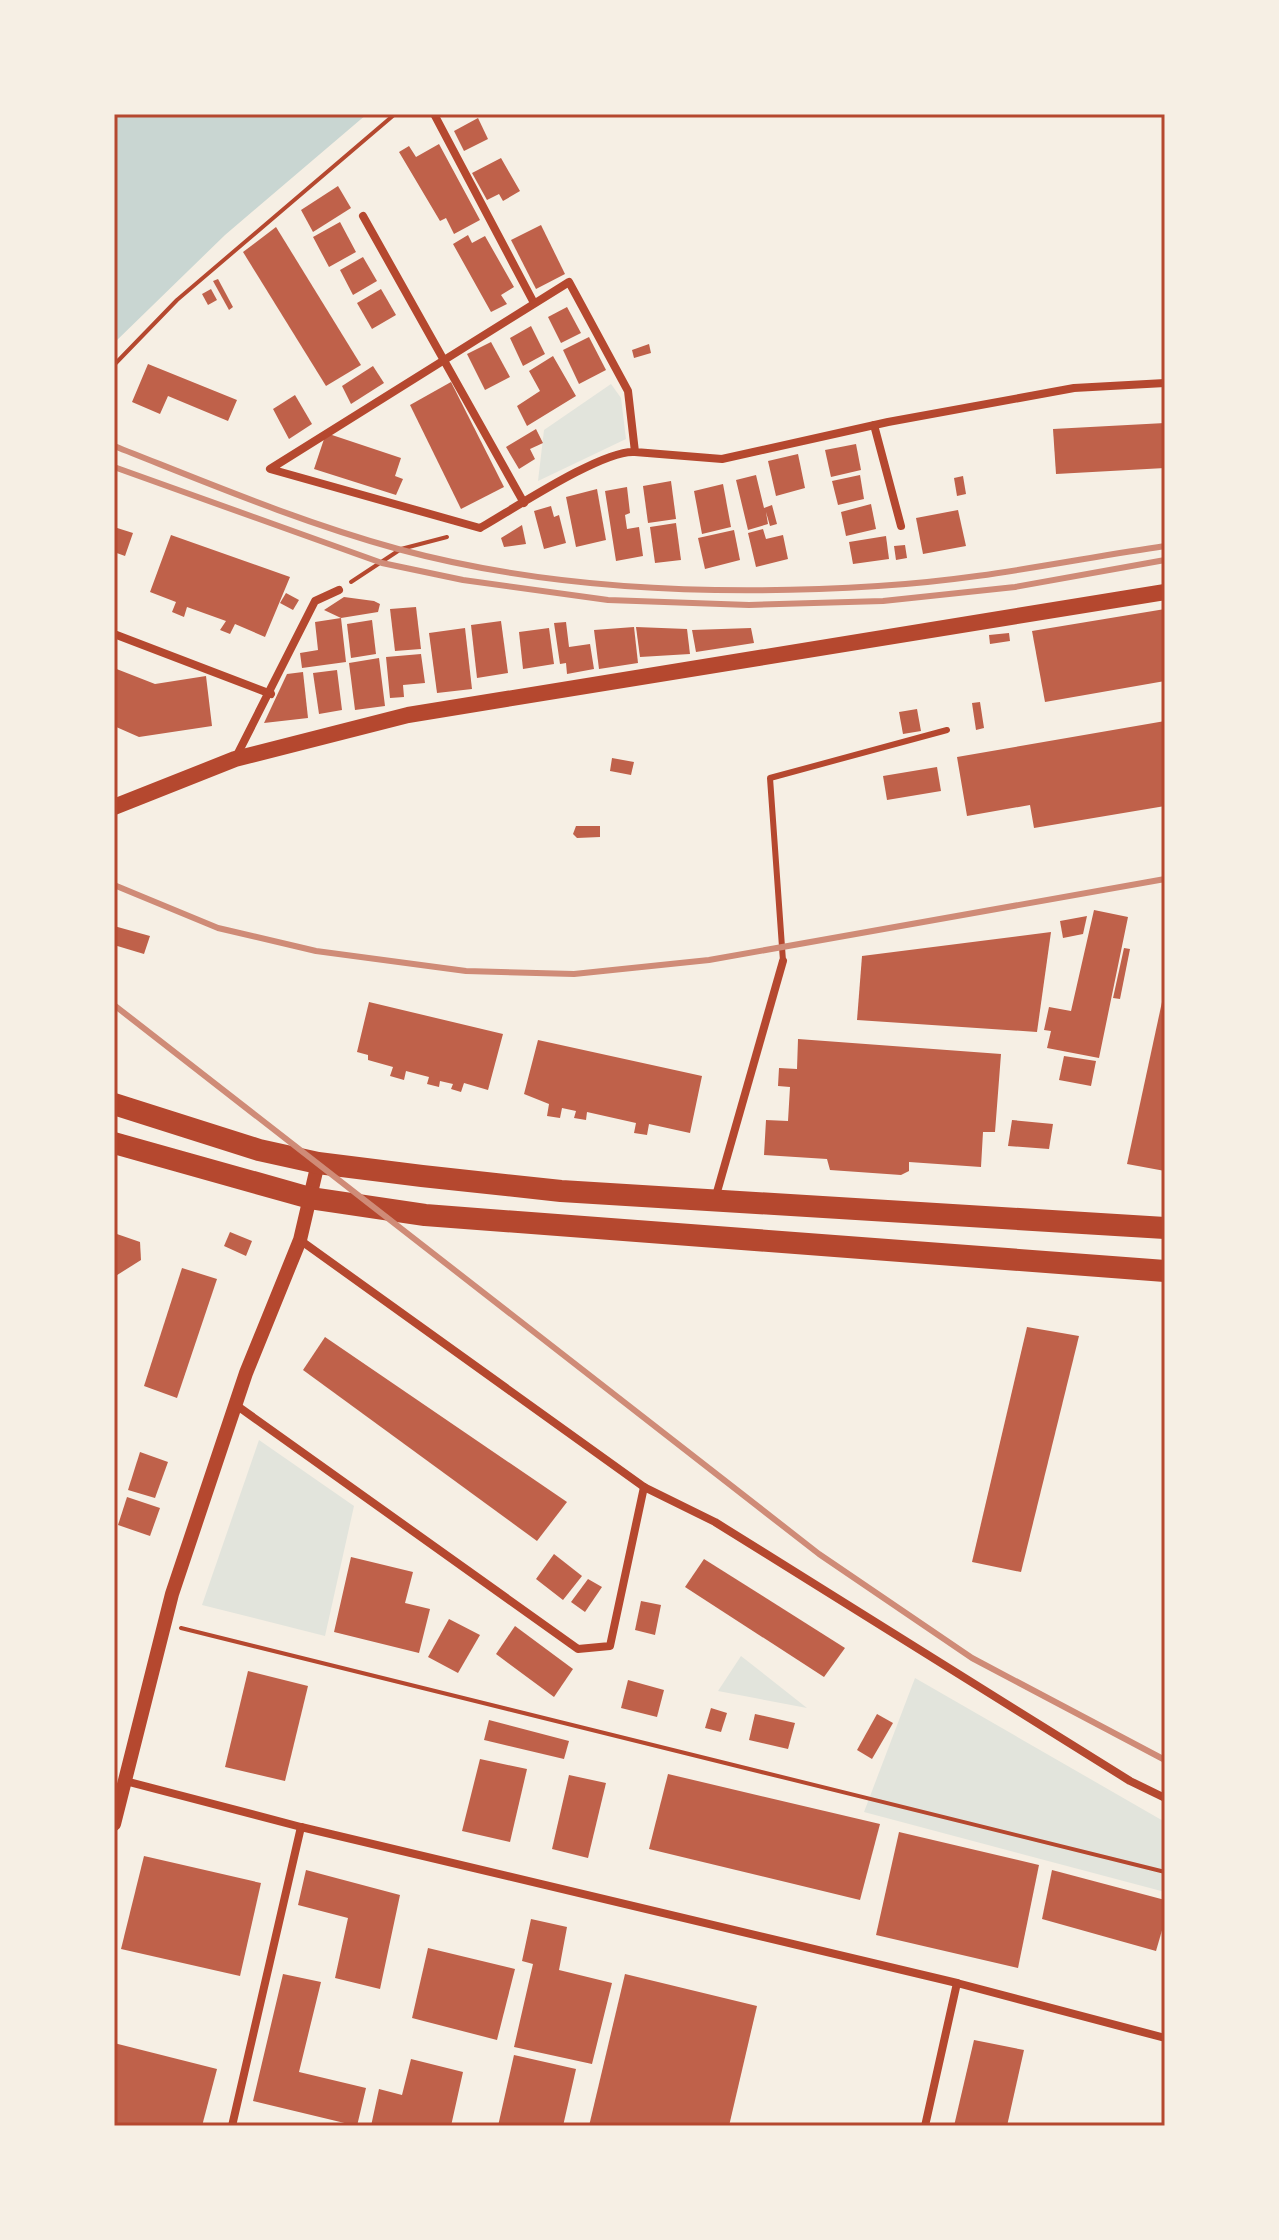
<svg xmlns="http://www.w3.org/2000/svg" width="1279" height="2240" viewBox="0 0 1279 2240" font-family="Karla,sans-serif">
	<rect width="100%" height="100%" fill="#f6efe4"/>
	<!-- green -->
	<g fill="#e2e4dc">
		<path d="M611,384L621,398L626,439L538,481L544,430Z"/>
		<path d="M259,1440L354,1506L325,1636L202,1605Z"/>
		<path d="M741,1656L807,1708L718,1691Z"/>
		<path d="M915,1678L1165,1822V1892L864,1812Z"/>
	</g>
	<!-- water -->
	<path fill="#c9d6d2" d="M114,114H367L225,235L114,343Z"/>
	<!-- building -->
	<g fill="#bf614a">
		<path d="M478,118L488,139L464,151L454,131Z"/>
		<path d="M439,144L480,220L454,234L446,218L440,221L399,152L409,146L416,157Z"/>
		<path d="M501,158L520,191L503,201L499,194L487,200L472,173Z"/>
		<path d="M338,186L351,208L313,232L301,210Z"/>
		<path d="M340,222L356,252L329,267L313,237Z"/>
		<path d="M541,225L565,274L536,289L511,240Z"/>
		<path d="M276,227L361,365L326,386L243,252Z"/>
		<path d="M468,235L472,243L485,236L514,287L501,295L507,304L491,312L453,244Z"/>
		<path d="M363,257L377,281L353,295L340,270Z"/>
		<path d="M218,279L233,307L229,310L213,281Z"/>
		<path d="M211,289L217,300L208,305L202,294Z"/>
		<path d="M381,289L396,315L372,329L357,303Z"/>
		<path d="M567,307L581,333L561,343L548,317Z"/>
		<path d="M531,326L545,354L523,366L510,338Z"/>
		<path d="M589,337L606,370L579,384L563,350Z"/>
		<path d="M491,342L510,377L485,390L467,354Z"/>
		<path d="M649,344L651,353L634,358L632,350Z"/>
		<path d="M553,356L576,396L527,426L517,406L540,391L529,371Z"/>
		<path d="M148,364L237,400L228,421L168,396L160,414L132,402Z"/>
		<path d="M373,366L384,383L351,404L342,386Z"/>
		<path d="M451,382L504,487L461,509L410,405Z"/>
		<path d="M295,395L312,424L289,439L273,409Z"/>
		<path d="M1165,423V468L1056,474L1053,429Z"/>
		<path d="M536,429L543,443L530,449L535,459L519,469L506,447Z"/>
		<path d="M326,433L401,458L395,476L403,479L396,495L314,469Z"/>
		<path d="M856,444L861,470L831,477L825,450Z"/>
		<path d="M798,454L805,488L776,496L768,461Z"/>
		<path d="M756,475L764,508L772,505L777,524L770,526L766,512L768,524L748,530L736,480Z"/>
		<path d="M860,475L864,499L838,505L832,481Z"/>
		<path d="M963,476L966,494L957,496L954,478Z"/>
		<path d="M671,481L676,519L648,523L643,486Z"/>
		<path d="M723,484L731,527L702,534L694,491Z"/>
		<path d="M627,487L630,513L625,515L627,529L639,527L643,556L616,561L605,491Z"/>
		<path d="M597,489L606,540L576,547L566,497Z"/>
		<path d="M871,504L876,529L846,536L841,512Z"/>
		<path d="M551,506L554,517L559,515L566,543L544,549L534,511Z"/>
		<path d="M958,510L966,546L923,554L916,518Z"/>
		<path d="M676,523L681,560L655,563L650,527Z"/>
		<path d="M522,525L526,544L504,547L501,538Z"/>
		<path d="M114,527L133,533L125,556L114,552Z"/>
		<path d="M763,529L766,539L783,535L788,559L756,567L748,533Z"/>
		<path d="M734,530L740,560L705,569L698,538Z"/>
		<path d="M171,535L290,577L265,637L235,624L230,634L220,630L226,621L187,607L184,617L172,612L176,602L150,592Z"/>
		<path d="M886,536L889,559L853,564L849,542Z"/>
		<path d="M905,545L907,558L896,560L894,546Z"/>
		<path d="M286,593L299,600L293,610L280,603Z"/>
		<path d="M344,597L374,601L380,604L378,612L341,618L346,662L302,668L300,653L318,650L315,622L341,618L324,610Z"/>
		<path d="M416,607L421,649L395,651L390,609Z"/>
		<path d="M1165,609V681L1045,702L1032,631Z"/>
		<path d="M372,620L376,654L351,658L347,624Z"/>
		<path d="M501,621L508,673L477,678L471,625Z"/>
		<path d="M566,622L569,647L590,644L594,669L567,674L566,663L560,664L554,623Z"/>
		<path d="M634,627L638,663L599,669L594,630Z"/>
		<path d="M636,627L687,629L690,654L640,657Z"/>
		<path d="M465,628L472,689L437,693L429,633Z"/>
		<path d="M549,628L554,664L523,669L519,632Z"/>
		<path d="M751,628L754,643L696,652L692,630Z"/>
		<path d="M1009,633L1010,641L990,644L989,635Z"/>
		<path d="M421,654L425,683L403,685L404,697L390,698L386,657Z"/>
		<path d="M379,658L385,706L355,710L349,663Z"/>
		<path d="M114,668L155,684L206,676L212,726L139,737L114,726Z"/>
		<path d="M337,670L342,710L319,714L313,673Z"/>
		<path d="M303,672L308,718L264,723L287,674Z"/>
		<path d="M980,702L984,728L976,730L972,703Z"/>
		<path d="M917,709L921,731L903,734L899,712Z"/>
		<path d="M1165,721V806L1034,828L1030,805L967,816L957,757Z"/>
		<path d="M612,758L634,762L631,775L610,771Z"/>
		<path d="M937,767L941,791L887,800L883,776Z"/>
		<path d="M576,826H600V837L577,838L573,834Z"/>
		<path d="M1094,910L1128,917L1099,1058L1047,1048L1051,1031L1044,1030L1049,1007L1071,1011Z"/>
		<path d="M1087,916L1083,934L1063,938L1060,921Z"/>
		<path d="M114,926L150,936L144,954L114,945Z"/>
		<path d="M1051,932L1037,1032L857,1020L862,956Z"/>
		<path d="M1124,948L1130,949L1120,999L1113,998Z"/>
		<path d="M1165,988V1171L1127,1164Z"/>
		<path d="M369,1002L503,1034L488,1090L464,1083L461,1092L451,1089L453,1084L440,1081L439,1087L427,1084L429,1077L406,1071L404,1080L390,1076L393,1067L368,1060V1055L357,1052Z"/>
		<path d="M798,1039L1001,1054L995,1132H983L981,1167L909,1162V1171L901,1175L830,1170L827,1159L764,1155L766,1120L788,1121L790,1087L778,1086L779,1068L797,1069Z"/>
		<path d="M538,1040L702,1076L690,1133L649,1124L647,1135L634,1133L636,1123L587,1112L586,1120L574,1118L576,1111L562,1108L560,1118L547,1116L549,1104L524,1094Z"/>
		<path d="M1064,1056L1096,1061L1091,1086L1059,1080Z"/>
		<path d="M1012,1120L1053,1124L1049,1149L1008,1146Z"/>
		<path d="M230,1232L252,1241L246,1256L224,1246Z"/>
		<path d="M114,1233L140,1242L141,1260L114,1277Z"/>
		<path d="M182,1268L217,1279L177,1398L144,1386Z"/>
		<path d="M1027,1327L1079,1336L1021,1572L972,1562Z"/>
		<path d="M325,1337L567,1502L537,1541L303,1370Z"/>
		<path d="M140,1452L168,1462L155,1498L128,1490Z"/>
		<path d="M127,1497L160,1508L150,1536L118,1525Z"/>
		<path d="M554,1554L582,1576L563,1600L536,1579Z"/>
		<path d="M351,1557L413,1572L405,1603L430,1609L419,1653L334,1632Z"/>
		<path d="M704,1559L845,1648L824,1677L685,1587Z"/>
		<path d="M588,1579L602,1587L585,1612L571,1602Z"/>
		<path d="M641,1601L661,1605L655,1635L635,1630Z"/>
		<path d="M449,1619L480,1635L458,1673L428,1657Z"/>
		<path d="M515,1626L573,1669L554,1697L496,1654Z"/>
		<path d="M248,1671L308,1686L285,1781L225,1767Z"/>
		<path d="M628,1680L664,1690L657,1717L621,1708Z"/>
		<path d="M711,1708L727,1713L721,1732L705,1728Z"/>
		<path d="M755,1714L795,1723L788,1749L749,1740Z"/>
		<path d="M877,1714L893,1723L872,1759L857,1750Z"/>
		<path d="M489,1720L569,1741L564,1759L484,1740Z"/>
		<path d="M480,1759L527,1769L510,1842L462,1831Z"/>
		<path d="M668,1774L880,1824L860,1900L649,1849Z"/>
		<path d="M569,1775L606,1783L588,1858L552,1849Z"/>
		<path d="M899,1832L1039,1865L1018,1968L876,1935Z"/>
		<path d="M144,1856L261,1883L240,1976L121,1949Z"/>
		<path d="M306,1870L400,1895L380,1989L335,1978L348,1918L298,1905Z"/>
		<path d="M1052,1870L1165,1900V1920L1156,1951L1042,1919Z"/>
		<path d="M531,1919L567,1927L559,1970L612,1983L592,2064L514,2047L533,1964L522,1961Z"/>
		<path d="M428,1948L515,1969L497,2040L412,2018Z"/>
		<path d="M283,1974L321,1982L299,2072L366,2088L357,2126L253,2101Z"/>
		<path d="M625,1974L757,2006L729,2126H589Z"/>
		<path d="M974,2040L1024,2050L1007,2126H954Z"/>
		<path d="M114,2043L217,2069L202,2126L114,2124Z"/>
		<path d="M514,2055L576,2069L563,2126H498Z"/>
		<path d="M411,2059L463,2072L451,2126H371L379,2089L402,2095Z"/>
	</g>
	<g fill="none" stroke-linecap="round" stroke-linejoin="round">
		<!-- path -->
		<g stroke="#b5482f" stroke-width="4">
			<path d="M114,365L177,300L395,114"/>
			<path d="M351,582L401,549L447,537"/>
			<path d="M181,1628L1165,1872"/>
		</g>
		<!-- service -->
		<path stroke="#b5482f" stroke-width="6" d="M783,961L770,778L947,730"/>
		<!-- minor -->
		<g stroke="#b5482f" stroke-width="8">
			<path d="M434,114L534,303"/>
			<path d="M363,216L524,503"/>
			<path d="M874,425L901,526"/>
			<path d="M635,452L628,391L569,282L270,469L480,528C512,510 603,449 635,452L722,459L888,422L1074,388L1165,383"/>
			<path d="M114,634L271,694"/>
			<path d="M235,759L315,601L339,590"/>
			<path d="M715,1199L783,961"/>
			<path d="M300,1240L644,1487L715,1522L1130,1781L1165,1798"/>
			<path d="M236,1405L578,1649L610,1646L644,1487"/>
			<path d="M125,1781L301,1827L957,1983L1165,2038"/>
			<path d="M232,2126L301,1827"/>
			<path d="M925,2126L957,1983"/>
		</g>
		<!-- tertiary -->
		<path stroke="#b5482f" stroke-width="14" d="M114,1824L172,1594L246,1373L300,1240L318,1163"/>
		<!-- secondary -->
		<path stroke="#b5482f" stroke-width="16" d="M114,807L235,759L408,715L1165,592"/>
		<!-- trunk -->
		<g stroke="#b5482f" stroke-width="22">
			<path d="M114,1104L259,1150L318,1163L422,1176L561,1191L1165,1228"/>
			<path d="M114,1143L310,1198L425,1215L1165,1271"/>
		</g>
		<!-- rail -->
		<g stroke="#cf8b77" stroke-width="6">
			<path d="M114,446C208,483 300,522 398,549C550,590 721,596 878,586C974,581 1070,560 1165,546"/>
			<path d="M114,467L382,563L463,580L608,600L749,605L883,601L1015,587L1165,560"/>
			<path d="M114,885L218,928L316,951L466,971L574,974L709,960L1165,879"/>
			<path d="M114,1005L819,1554L972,1658L1165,1760"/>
		</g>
	</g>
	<!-- border -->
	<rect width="1279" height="2240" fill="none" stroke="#f6efe4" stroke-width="232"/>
	<rect x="116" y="116" width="1047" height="2008" fill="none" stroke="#b5482f" stroke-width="3"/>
</svg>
